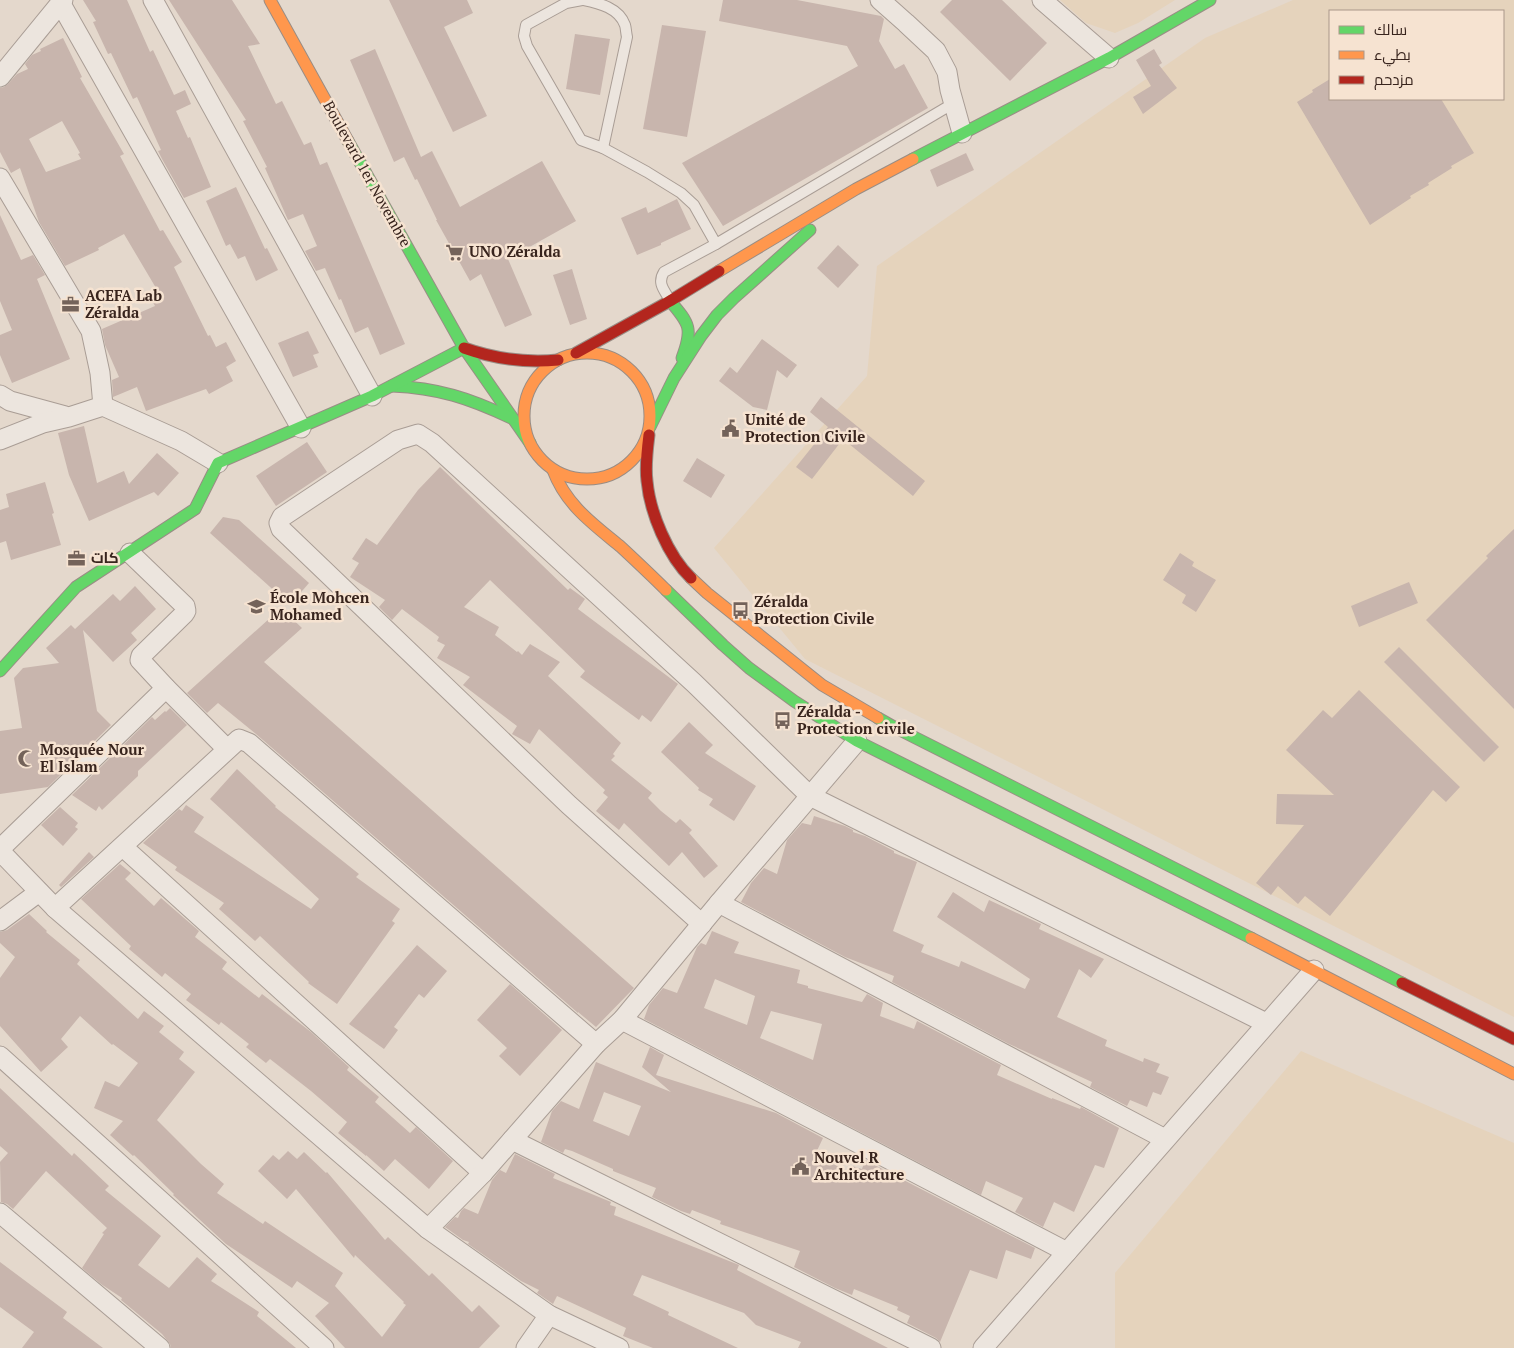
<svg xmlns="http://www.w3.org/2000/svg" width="1514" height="1348" viewBox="0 0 1514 1348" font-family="'PT Serif',Cairo,serif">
	<rect width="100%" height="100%" fill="#e4d8cc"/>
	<!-- farmland -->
	<g fill="#e5d3bc" fill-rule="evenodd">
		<path d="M1060,0H1175L1138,23L1115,33L1086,23Z"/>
		<path d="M1293,0H1514V1017L805,659L714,548L867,376L877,266L1205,38ZM1330,11H1503V99H1330Z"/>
		<path d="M1301,1051L1514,1143V1348H1115V1273Z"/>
	</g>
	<!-- building -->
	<g fill="#c8b5ad" fill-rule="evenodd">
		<path d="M83,0H127L150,52L153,50L174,95L185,90L191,104L176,111L188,138L190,137L211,187L184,198L162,159L158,151L161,150L137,97L133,99L111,53L108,54L93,22L96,21Z"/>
		<path d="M169,0H232L260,44L248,46L276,104L282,101L304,145L311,142L320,165L327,162L405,344L380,355L368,327L355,333L341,299L339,300L325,268L316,271L305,251L317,246L303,214L288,220L265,168L267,167L243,121L246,120Z"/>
		<path d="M389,0H467L473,13L444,27L487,116L453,132Z"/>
		<path d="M723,0H797L881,16L884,19L879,41L895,69L904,64L928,108L723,226L682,163L858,66L847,46L719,21Z"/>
		<path d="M952,0H1002L1047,43L1010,81L940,12Z"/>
		<path d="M662,25L706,31L687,137L643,129Z"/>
		<path d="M575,34L610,39L600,95L566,89Z"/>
		<path d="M63,38L82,77L80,78L124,154L120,156L160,231L163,230L182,262L174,267L208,336L210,335L216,347L226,342L236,361L226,367L233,381L209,394L206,389L146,411L137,387L113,397L112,380L119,377L105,345L102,329L155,306L148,292L156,288L124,234L98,248L99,250L65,266L39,222L20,168L11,173L0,152V88L4,87L8,84L17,74L28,69L25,64L32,55L41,51L40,49ZM62,121L80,153L78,154L81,159L46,172L29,139Z"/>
		<path d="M375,49L421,157L432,151L460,207L542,161L576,221L508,259L532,315L505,327L481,274L470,281L436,220H437L417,179L415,180L404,157L394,162L350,60Z"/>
		<path d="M1154,49L1162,63L1159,65L1177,88L1143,114L1133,97L1151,86L1136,60Z"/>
		<path d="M1330,79V99H1441L1474,153L1451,166L1452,168L1428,183L1429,185L1410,196L1411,198L1370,225L1297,102L1313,92L1312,90Z"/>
		<path d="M966,153L974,170L937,187L930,170Z"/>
		<path d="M236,187L265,249L267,248L278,270L256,281L245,256L238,259L230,244L226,246L206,201Z"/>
		<path d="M677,199L691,229L661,243V245L637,255L621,218L646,207L648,213Z"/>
		<path d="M0,215L21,260L33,255L45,275L37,279L70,359L12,383L0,355V335L12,330L0,301Z"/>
		<path d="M838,245L859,265L838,288L817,268Z"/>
		<path d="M572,269L587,319L570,325L553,275Z"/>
		<path d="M308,331L319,353L313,355L318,367L293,377L278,343Z"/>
		<path d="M762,339L797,365L787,378L777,370L767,410L753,407L719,381L730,367L737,373Z"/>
		<path d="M821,397L925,481L913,496L843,439L812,479L796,467L828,427L810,412Z"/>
		<path d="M84,426L97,483L124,471L129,484L157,453L179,473L158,496L154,492L89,521L69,475L58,433Z"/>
		<path d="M307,442L327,472L276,506L256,476Z"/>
		<path d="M697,458L725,475L711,498L683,481Z"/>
		<path d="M440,467L568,590L570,588L585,599L578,609L678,684L651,722L642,715L639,720L580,677L585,671L490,580L464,607L499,627L495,635L517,652L518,651L522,655L530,644L560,662L548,676L621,743L613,754L615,756L611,760L652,793L648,798L661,811L676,823L680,819L692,830L689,833L718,866L704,878L682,852L669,866L624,823L619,830L596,811L608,797L603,793L605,790L539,729L530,744L512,734L517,726L463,685L470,677L437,658L445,645L437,641L439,637L402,609L392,620L379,607L385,600L350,577L359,563L352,559L366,538L377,545L418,490Z"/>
		<path d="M45,482L54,513L52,514L61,545L11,560L6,541L0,543V510L9,507L6,494Z"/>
		<path d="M223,517L239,520L309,583L290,605L210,533Z"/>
		<path d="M1514,529V709L1426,620L1488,558L1486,556Z"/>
		<path d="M1180,553L1194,562L1192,566L1216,580L1196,612L1182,603L1186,595L1163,580Z"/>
		<path d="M1409,582L1418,603L1359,627L1351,606Z"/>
		<path d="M135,586L156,609L131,633L137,640L113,662L83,630L97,711L111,725L48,787L0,794V731L22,728L14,678L23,668L59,663L46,648L71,625L75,629L113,594L120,601Z"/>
		<path d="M281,608L302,628L264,662L634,988L596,1027L578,1012V1013L256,734L218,703L207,713L187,693Z"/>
		<path d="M1399,647L1499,747L1484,762L1384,662Z"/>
		<path d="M1359,690L1460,787L1446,802L1433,790L1330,916L1305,896L1298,904L1278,886L1271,895L1256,883L1304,825L1276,824L1277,794L1334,795L1286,750L1323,710L1332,718Z"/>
		<path d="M170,708L187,725L138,771V776L102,810L99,806L96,811L72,795L152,717L155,720L165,711L166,712Z"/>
		<path d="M689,722L713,745L705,753L756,786L734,821L709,805L713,799L698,790L699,788L661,752Z"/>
		<path d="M237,769L276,806L275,807L359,874L356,877L400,909L392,921L395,923L337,1004L308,983L309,982L260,936L255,941L219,909L224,903L175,870L177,867L143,843L179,809L182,811L186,805L204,817L194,832L311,909L319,899L210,799Z"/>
		<path d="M60,807L78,823L75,827L78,829L63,846L41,825Z"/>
		<path d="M814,816L845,826L853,830V832L865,836L894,851V853L917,862L893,931L924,945L921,952L959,967L961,961L1025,989L1030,979L937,917L953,892L984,912L989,900L1041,924L1039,929L1104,959L1091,978L1079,969L1057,1017L1107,1040L1105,1046L1143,1062L1144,1058L1160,1064L1156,1072L1169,1077L1161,1095L1153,1092L1147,1107L1130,1100L1127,1106L1090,1087L1092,1082L1009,1044L892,982L894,976L845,957L741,902L751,883L764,868L777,874L787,840L802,823L811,825Z"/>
		<path d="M89,852L94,857L61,887L59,885Z"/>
		<path d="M120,864L131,873L125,879L154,906L161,898L199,931L195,937L227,962L222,969L259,998L262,994L311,1032L349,1067L347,1070L379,1097L375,1102L410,1133L416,1127L453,1161L429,1189L395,1159L384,1171L366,1155V1156L338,1133L347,1122L311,1091L270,1059L266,1063L246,1047L249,1044L221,1022L219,1025L186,1000L191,994L165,973L162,977L129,949L131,946L81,899Z"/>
		<path d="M29,914L47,931L46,932L80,960L77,964L138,1019L144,1011L164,1026L159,1032L184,1052L179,1059L195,1072L157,1120L201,1164L224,1184L217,1193L263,1224L265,1221L343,1273L335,1286L382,1337L406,1305L403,1303L404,1302L355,1255L354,1258L296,1189L287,1199L258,1171L273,1155L279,1160L288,1151L297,1159L304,1152L326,1173L327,1172L385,1240L388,1237L429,1276L432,1273L472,1312L479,1305L500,1326L479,1348H345L315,1316L329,1303L297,1281L292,1288L226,1244L173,1195L174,1194L134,1155L133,1156L110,1135L123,1121L94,1108L105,1081L119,1087L138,1063L113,1044L112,1045L80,1016L61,1039L68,1047L41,1072L0,1026V978L15,957L0,943V932L7,930Z"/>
		<path d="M712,931L739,942L734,953L800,970L797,983L808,986V988L862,1002L867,994L883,1003L880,1016L914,1029L917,1021L1001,1065L997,1075L1052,1099V1098L1080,1109L1081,1107L1119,1128L1104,1168L1095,1165L1074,1212L1054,1202L1043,1227L1015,1212L1023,1198L986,1181L981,1195L644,1019L649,1005L663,988L677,993L697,947L701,943L706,945ZM715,979L755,996L747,1025L704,1008ZM771,1011L822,1024L813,1060L760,1038Z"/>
		<path d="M417,945L447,971L424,998L419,994L394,1027L398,1030L384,1049L349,1024Z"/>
		<path d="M510,984L562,1030L520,1076L499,1056L507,1048L477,1020Z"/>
		<path d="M650,1047L664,1055L656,1075L776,1113L823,1138L815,1155L850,1172L852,1166L862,1169L865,1160L1035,1248L1031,1259L1006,1250L997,1279L970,1270L940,1342L936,1338L907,1323L910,1316L897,1310L898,1307L854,1289L852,1295L835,1288L794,1267L800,1251L720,1224L721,1221L692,1210L690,1214L681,1211L652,1197L656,1188L613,1171V1169L572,1151L565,1149L563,1153L541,1142L552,1111L561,1101L579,1109L596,1062L671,1092L642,1067ZM604,1092L641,1106L629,1136L593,1121Z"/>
		<path d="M0,1088L72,1156L74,1153L109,1186L105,1190L161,1236L138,1265L169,1288L197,1257L217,1274L211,1281L259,1312L257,1316L296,1348H171L170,1344L162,1334L121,1300L122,1298L101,1284L82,1268L104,1234L102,1233L107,1228L46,1171L13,1209L7,1204L1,1202L0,1162L8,1153L0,1146Z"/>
		<path d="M515,1154L555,1174L553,1178L611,1202L610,1205L616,1207L614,1215L739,1265L737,1270L888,1348H798L801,1342L756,1325L744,1313L642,1275L633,1295L669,1312L668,1315L738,1348H653L623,1336L626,1328L557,1296L553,1304L537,1293L539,1290L521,1281L468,1244L469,1242L463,1240L445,1227L455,1217L458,1218L461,1211L464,1208L478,1214L492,1180L500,1170L506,1173Z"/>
		<path d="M0,1262L67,1312L63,1318L103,1348H22L34,1332L0,1307Z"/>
	</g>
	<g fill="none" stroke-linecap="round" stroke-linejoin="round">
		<defs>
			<g id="lane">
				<path d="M582,0L566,3L526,25L524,36L527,46L581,140L603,148L647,172L681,193L694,205L716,244"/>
				<path d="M584,0C599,3 619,8 625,25C626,28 626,33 627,37L603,148"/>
				<path d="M670,300C664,290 657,283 664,272L716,244L954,103"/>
			</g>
			<g id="street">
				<path d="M153,0L372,396"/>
				<path d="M880,0L906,23L936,51L947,72L950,90L962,133"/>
				<path d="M1042,0L1109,58"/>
				<path d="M61,4L301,428"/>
				<path d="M0,77L63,0"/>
				<path d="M0,178L91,331L100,373L103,406"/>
				<path d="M0,395L10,401L65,416"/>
				<path d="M0,440L43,423L69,417L103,406L181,441L218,463"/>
				<path d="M130,553L185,606L186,611L184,614L141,656L140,660L166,688L227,749"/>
				<path d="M123,847L483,1173"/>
				<path d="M0,849L166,688"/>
				<path d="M0,851L55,908L428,1229L549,1315L619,1348"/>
				<path d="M719,903L1165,1139"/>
				<path d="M55,908L239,739L249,743L596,1044"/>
				<path d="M0,921L39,892"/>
				<path d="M702,924L569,805L281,529L279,523L282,517L398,440L418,434L432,443L694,683L810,796L1266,1023"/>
				<path d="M622,1020L1067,1252"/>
				<path d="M0,1056L324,1348"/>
				<path d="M512,1140L931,1348"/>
				<path d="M0,1213L160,1348"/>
				<path d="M428,1229L483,1173L596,1044L622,1020L719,903L857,741"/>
				<path d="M526,1348L549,1315"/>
				<path d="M983,1348L1314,970"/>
			</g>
			<g id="fast">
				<path d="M348,141L464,348L530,443"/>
				<path d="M913,159L1109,58L1210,0"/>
				<path d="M670,301C690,324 693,329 682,358"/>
				<path d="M392,386C438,388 469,398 511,418"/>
				<path d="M650,427L674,378L701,336L717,315L734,298L810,230"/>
				<path d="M666,590L723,645L749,668L794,701L857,741L1251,938"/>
				<path d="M0,671L76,587L195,509L218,463L372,396L464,348"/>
				<path d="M878,718L894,727L1402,983"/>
			</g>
			<g id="slow">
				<path d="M270,0L348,141"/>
				<path d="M719,271L856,189L913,159"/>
				<circle cx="587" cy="416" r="63"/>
				<path d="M553,470C566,505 593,524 621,547C636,561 651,575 666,590"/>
				<path d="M691,578L707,593L822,685L878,718"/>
				<path d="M1251,938L1514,1074"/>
			</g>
			<g id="jam">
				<path d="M464,348C495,359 525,363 558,360"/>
				<path d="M576,353L670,301L719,271"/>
				<path d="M649,435C647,451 645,466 647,481C650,513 668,556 691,578"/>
				<path d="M1402,983L1514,1039"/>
			</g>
		</defs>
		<!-- lane casing -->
		<use href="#lane" stroke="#a99d95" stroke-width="12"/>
		<!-- street casing -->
		<use href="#street" stroke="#a99d95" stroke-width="21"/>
		<!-- fast casing -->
		<use href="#fast" stroke="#998d85" stroke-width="13"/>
		<!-- slow casing -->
		<use href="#slow" stroke="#998d85" stroke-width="13"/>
		<!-- jam casing -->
		<use href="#jam" stroke="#998d85" stroke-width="13"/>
		<!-- lane -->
		<use href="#lane" stroke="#ece5de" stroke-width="10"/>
		<!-- street -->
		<use href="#street" stroke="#ece5de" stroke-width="19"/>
		<!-- fast -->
		<use href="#fast" stroke="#63d668" stroke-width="11"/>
		<!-- slow -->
		<use href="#slow" stroke="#ff974d" stroke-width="11"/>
		<!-- jam -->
		<use href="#jam" stroke="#b3261e" stroke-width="11"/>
	</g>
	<!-- icons -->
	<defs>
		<symbol id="supermarket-bare" viewBox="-9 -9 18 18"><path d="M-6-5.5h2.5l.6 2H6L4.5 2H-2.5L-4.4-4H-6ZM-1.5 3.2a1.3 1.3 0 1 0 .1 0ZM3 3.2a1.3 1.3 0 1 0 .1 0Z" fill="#74635a" stroke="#f6e3d1" stroke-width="2.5" paint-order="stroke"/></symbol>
		<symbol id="office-bare" viewBox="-9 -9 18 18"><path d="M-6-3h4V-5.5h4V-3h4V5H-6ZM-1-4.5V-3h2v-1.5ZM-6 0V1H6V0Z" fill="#74635a" stroke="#f6e3d1" stroke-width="2.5" paint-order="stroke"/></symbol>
		<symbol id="civic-bare" viewBox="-9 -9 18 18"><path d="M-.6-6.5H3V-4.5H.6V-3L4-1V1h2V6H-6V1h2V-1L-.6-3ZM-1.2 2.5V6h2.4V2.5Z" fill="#74635a" stroke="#f6e3d1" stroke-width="2.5" paint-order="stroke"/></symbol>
		<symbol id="school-bare" viewBox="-9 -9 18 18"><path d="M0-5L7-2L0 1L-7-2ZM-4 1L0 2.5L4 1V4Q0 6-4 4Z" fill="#74635a" stroke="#f6e3d1" stroke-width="2.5" paint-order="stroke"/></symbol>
		<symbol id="bus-bare" viewBox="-9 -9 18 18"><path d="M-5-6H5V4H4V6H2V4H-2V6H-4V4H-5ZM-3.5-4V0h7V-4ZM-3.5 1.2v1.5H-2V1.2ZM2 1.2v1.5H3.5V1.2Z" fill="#74635a" stroke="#f6e3d1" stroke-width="2.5" paint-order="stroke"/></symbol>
		<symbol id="mosque-bare" viewBox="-9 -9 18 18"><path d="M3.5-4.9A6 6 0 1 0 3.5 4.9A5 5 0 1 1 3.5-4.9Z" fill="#74635a" stroke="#f6e3d1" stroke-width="2.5" paint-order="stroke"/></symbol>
	</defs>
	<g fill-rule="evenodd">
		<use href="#supermarket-bare" x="442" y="240" width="25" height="25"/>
		<use href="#office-bare" x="58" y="292" width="25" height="25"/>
		<use href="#civic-bare" x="718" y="416" width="25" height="25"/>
		<use href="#office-bare" x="64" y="546" width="25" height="25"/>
		<use href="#school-bare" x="244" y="594" width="25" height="25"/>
		<use href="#bus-bare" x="728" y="598" width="25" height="25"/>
		<use href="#bus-bare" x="770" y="708" width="25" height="25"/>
		<use href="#mosque-bare" x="14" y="746" width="25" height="25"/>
		<use href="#civic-bare" x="788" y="1154" width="25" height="25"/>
	</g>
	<g text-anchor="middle" stroke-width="5" stroke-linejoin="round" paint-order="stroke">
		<!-- street labels -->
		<g font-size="15" fill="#38241d" stroke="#f6e3d1">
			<text transform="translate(367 174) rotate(61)" y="5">Boulevard 1er Novembre</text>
		</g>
		<!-- poi labels -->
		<g font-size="15" font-weight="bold" fill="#38241d" stroke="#f6e3d1" text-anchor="start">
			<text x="469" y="257">UNO Zéralda</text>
			<text x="85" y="301">ACEFA Lab<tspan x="85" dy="17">Zéralda</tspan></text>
			<text x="745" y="425">Unité de<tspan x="745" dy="17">Protection Civile</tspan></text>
			<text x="91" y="563">كات</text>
			<text x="270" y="603">École Mohcen<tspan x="270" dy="17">Mohamed</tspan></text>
			<text x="754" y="607">Zéralda<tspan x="754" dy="17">Protection Civile</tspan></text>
			<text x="797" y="717">Zéralda -<tspan x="797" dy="17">Protection civile</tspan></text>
			<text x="40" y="755">Mosquée Nour<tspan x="40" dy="17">El Islam</tspan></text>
			<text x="814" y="1163">Nouvel R<tspan x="814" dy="17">Architecture</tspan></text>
		</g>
	</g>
	<!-- legend -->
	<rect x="1329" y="10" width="175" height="90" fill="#f6e3d1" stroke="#aa9789"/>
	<rect x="1339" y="26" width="25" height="8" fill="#63d668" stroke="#aa9789"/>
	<text x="1374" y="35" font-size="15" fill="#38241d">سالك</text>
	<rect x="1339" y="51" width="25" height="8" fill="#ff974d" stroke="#aa9789"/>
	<text x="1374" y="60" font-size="15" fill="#38241d">بطيء</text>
	<rect x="1339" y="76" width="25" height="8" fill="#b3261e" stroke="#aa9789"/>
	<text x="1374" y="85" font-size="15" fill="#38241d">مزدحم</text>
</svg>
